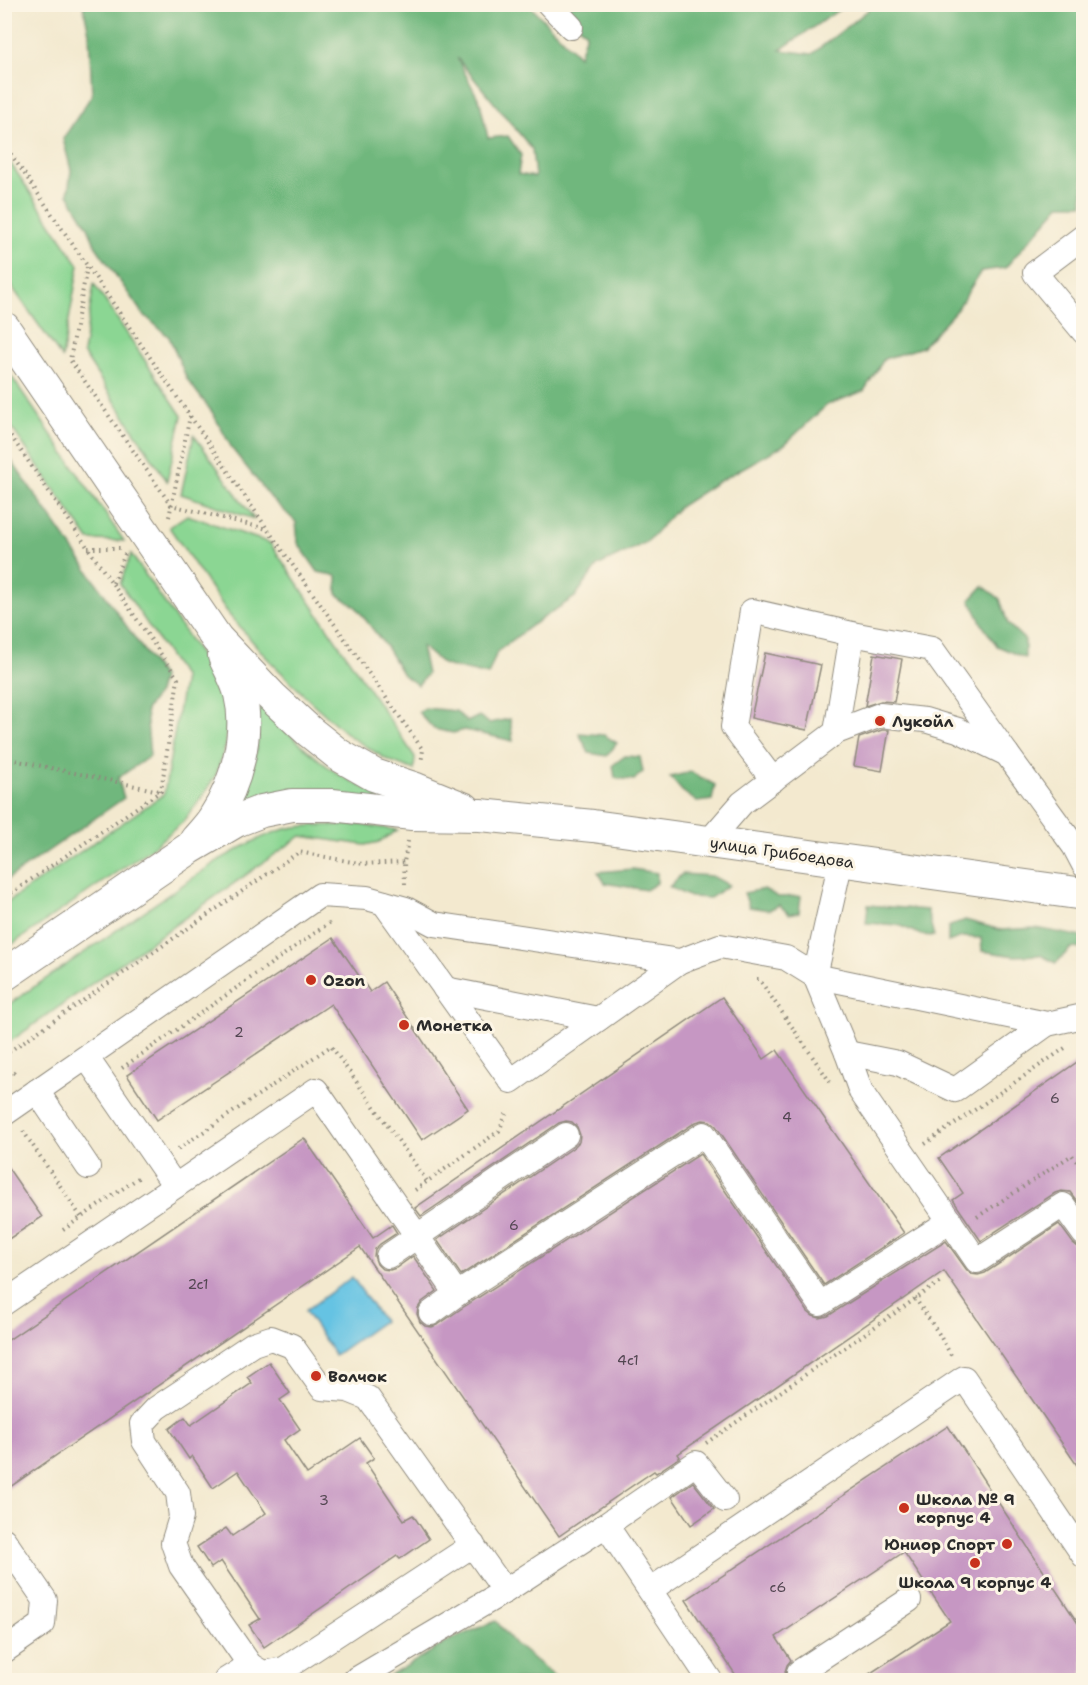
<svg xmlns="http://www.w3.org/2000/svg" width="1088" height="1685" viewBox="0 0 1088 1685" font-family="'Shantell Sans',sans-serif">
	<rect width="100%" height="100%" fill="#fcf5e5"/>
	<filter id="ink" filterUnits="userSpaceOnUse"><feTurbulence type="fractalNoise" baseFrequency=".0167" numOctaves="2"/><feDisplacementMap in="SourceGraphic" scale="12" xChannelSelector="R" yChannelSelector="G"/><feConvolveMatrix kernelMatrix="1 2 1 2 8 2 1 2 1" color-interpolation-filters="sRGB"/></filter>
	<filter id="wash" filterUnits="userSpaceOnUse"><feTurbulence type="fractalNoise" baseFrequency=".008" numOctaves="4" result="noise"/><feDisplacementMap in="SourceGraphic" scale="24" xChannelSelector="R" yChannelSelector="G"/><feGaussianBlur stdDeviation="1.35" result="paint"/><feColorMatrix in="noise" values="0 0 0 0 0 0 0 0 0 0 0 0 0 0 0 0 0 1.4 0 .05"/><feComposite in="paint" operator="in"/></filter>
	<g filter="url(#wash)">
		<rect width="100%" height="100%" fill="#f3e9cf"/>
		<!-- green -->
		<g fill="#8bd693" stroke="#5b805f" stroke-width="1.5">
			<path d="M5,155L79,265L62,358L5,277Z"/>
			<path d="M94,284L182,416L167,481L83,353Z"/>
			<path d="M5,367L124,541L89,540L5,418Z"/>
			<path d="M194,435L254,519L181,494Z"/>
			<path d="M187,515L270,543L415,757L414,770L386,759L349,736L310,701L267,658L230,616L169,527Z"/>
			<path d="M131,554L195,647L216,682L227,715L226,744L216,775L202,797L183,822L149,850L5,949V904L164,794L184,678L120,584Z"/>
			<path d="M252,698C278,722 303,749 331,769C350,782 372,792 393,801L237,809L252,774L258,739Z"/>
			<path d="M361,825L398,830L379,842L365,845L301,836L5,1045V1007L219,860C239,849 259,837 282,830C305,823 337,826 361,825Z"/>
		</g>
		<!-- forest -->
		<g fill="#70b77d" stroke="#4e7154" stroke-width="1.5" fill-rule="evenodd">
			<path d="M83,5H529L579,56L586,33L558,5H846L780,50L812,54L867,11L872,5H1083V204H1061L1005,268L981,271L958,308L922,347L884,359L864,391L827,405L784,445L716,483L679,507L647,542L597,566L575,597L532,625L497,652L488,675L444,665L421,646L427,674L418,685L403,675L387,648L356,607L337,594V576L318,572L298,543L296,522L271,498L233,450L212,412L187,379L169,337L142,313L96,247L88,227L68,194L71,170L63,139L92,95L89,33ZM457,58L532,149L535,177L518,174L521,155L508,136L488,138L480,102Z"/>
			<path d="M4,450L162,677L158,693L146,710L150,756L118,778L124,798L5,881Z"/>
			<path d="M983,586L1000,599L1008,624L1025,640V658L997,646L983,626L970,600Z"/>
			<path d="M425,708L456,711L467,722L479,716L489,723L510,719L513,741L465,730L453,733L434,729L418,712Z"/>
			<path d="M579,733L604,735L617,743L607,756L589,753Z"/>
			<path d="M625,756L640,757L643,772L634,780L615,778L613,765Z"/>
			<path d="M691,772L715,785L712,800L697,802L682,791L670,777Z"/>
			<path d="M633,869L657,873V883L646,890L605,883L598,872Z"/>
			<path d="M682,874L712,876L729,885L710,898L690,897L669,887Z"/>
			<path d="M764,889L778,897L801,896L799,912L789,914L779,905L769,910L749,907L744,893Z"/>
			<path d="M868,905L927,910L934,936L921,935L899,925L866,923Z"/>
			<path d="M965,920L1001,930L1036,928L1083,937V949L1071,948L1056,963L1040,955L1015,956L982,951L981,938L962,937L948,942V927Z"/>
			<path d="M496,1621L515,1644L559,1680H383L452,1639Z"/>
		</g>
		<!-- water -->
		<path fill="#65c3e3" stroke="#487787" stroke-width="1.5" d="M352,1277L383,1321L335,1355L305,1311Z"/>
		<g id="blocks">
			<!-- building -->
			<g fill="#c697c3">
				<path d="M765,653L821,665L807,730L751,718Z"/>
				<path d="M874,654L902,659L894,702L881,701L865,706Z"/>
				<path d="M882,730H889L882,771L854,766L859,738Z"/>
				<path d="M333,938L370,992L384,982L468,1109L422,1140L331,1004L157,1120L127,1075Z"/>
				<path d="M722,997L764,1059L777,1050L904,1233L824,1285L716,1126L710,1121L703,1120L696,1122L461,1275L437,1240L574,1147L579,1142L580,1135L577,1127L572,1122L566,1121L559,1123L421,1216L415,1208Z"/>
				<path d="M1083,1058V1209L1070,1192L1061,1191L1055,1193L981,1241L953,1200L963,1193L939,1158Z"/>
				<path d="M304,1138L373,1238L392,1225L397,1233L380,1244L375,1249L374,1256L377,1264L382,1269L390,1270L396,1268L413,1256L437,1291L422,1302L418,1308L417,1314L420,1322L425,1326L432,1327L439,1324L465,1306L700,1154L808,1312L813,1316L820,1318L828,1316L946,1241L966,1269L971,1274L978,1275L985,1273L1059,1224L1073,1243L1078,1247L1083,1248V1474L944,1271L678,1454L680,1457L656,1473L654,1471L559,1536L360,1247L4,1491V1343Z"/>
				<path d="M4,1162L42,1217L4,1242Z"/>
				<path d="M269,1362L290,1393L280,1400L300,1429L284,1440L307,1474L360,1438L374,1458L366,1463L404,1520L413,1515L429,1539L400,1559L397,1556L264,1647L249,1625L260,1619L221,1561L211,1568L197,1547L226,1528L232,1536L266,1513L238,1471L213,1488L192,1456L189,1459L169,1429L185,1417L191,1425L252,1383L247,1377Z"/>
				<path d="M948,1426L1083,1631V1680H860L950,1621L904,1552L776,1637L791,1660L787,1665L785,1672L788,1680H739L686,1600Z"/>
				<path d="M693,1482L714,1509L691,1525L672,1497Z"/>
			</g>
		</g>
	</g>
	<g filter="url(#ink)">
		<use href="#blocks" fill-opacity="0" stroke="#8f8a7d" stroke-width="1.5"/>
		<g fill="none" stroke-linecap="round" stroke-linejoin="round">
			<defs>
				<g id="minor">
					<path d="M549,4L571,27"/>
					<path d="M1084,236L1035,273L1084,332"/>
					<path d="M836,732L852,634"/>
					<path d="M773,780L733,727L752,611L852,634L932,649L1007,754"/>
					<path d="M709,841L742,803L836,732L880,715L925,720L958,730L1007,754L1074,846L1084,865"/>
					<path d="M841,860L815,976L847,1053L861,1092L977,1261L1063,1205L1084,1234"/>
					<path d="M384,903L511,1081L680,961"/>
					<path d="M445,989L598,1019"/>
					<path d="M847,1053L898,1063L955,1090L1047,1024"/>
					<path d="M87,1058L175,1186"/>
					<path d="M37,1091L88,1167"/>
					<path d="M4,1114L320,895L367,898L406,909L434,924L680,961L720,946L786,958L815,976L1047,1024L1079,1017H1084"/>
					<path d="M388,1256L566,1135"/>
					<path d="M4,1303L316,1090L457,1294L704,1134L820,1304L950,1221"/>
					<path d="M431,1313L457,1294"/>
					<path d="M606,1525L696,1463L725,1500"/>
					<path d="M4,1540L45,1600L43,1624L4,1651"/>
					<path d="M473,1545L284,1669L263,1673L250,1665L181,1566L173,1543L181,1517L178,1493L144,1441L142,1424L157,1408L253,1344L271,1338L292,1346L322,1388L348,1390L368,1398L505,1591"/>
					<path d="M650,1590L964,1378L1084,1556"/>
					<path d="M799,1672L909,1600"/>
					<path d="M226,1680L250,1665"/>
					<path d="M355,1680L505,1591L606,1525L710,1680"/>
				</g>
				<g id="major">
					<path d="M4,328L217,639L272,697L310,732L339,755L374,775L416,789L465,809"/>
					<path d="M196,840C202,833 209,826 214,818C236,785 250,734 240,694C237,681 229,668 224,656"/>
					<path d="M4,975L190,848L236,821L262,811L292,805H332L412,814L480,815L593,826L1084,894"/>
				</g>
			</defs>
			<!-- minor casing -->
			<use href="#minor" stroke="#8f8a7d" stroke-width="26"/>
			<!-- major casing -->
			<use href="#major" stroke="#8f8a7d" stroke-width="34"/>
			<!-- path -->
			<g stroke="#8f8a7d" stroke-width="4" stroke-dasharray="1.5 4.5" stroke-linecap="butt">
				<path d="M4,144L268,530L423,750L421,763"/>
				<path d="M87,267L70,360L171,505L267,529"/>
				<path d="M4,426L178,679L161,791L4,898"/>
				<path d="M169,517L190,416"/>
				<path d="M88,548H121"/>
				<path d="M113,583L125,554"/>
				<path d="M4,758L159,791"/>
				<path d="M405,884L404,862L408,841"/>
				<path d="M757,979H759L830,1082"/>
				<path d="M4,1055L299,852L363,864L404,862"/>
				<path d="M4,1065L18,1076"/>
				<path d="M122,1068L332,921"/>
				<path d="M23,1131L81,1217"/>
				<path d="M925,1144L1068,1046"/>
				<path d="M178,1149L331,1046L427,1181"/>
				<path d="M415,1190L499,1131L508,1110"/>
				<path d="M977,1217L1072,1155L1084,1172"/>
				<path d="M63,1230L141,1176"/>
				<path d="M915,1298L939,1334L952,1357"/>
				<path d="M706,1443L940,1282"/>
			</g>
			<!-- minor -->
			<use href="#minor" stroke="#fff" stroke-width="24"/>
			<!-- major -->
			<use href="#major" stroke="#fff" stroke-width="32"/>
		</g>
	</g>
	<!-- markers -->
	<g fill="#c8321e" stroke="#fcf5e5" stroke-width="2">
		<circle cx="880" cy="721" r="6"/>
		<circle cx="311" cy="980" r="6"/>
		<circle cx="404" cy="1025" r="6"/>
		<circle cx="316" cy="1376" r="6"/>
		<circle cx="904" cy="1508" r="6"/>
		<circle cx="1007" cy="1544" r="6"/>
		<circle cx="975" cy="1563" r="6"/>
	</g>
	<g text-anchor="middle" stroke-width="6" stroke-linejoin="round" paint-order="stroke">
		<!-- number labels -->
		<g font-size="14" fill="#524651">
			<text x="239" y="1037">2</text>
			<text x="1055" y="1103">6</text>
			<text x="787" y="1122">4</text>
			<text x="514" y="1230">6</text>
			<text x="198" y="1289">2с1</text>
			<text x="628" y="1365">4с1</text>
			<text x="324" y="1505">3</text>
			<text x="778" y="1592">с6</text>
		</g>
		<!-- poi labels -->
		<g font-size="16" font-weight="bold" fill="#2b2b2b" stroke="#fcf5e5" text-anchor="start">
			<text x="892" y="727">Лукойл</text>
			<text x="323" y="986">Ozon</text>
			<text x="416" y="1031">Монетка</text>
			<text x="328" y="1382">Волчок</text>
			<text x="916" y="1505">Школа № 9<tspan x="916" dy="18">корпус 4</tspan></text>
			<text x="995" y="1550" text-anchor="end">Юниор Спорт</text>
			<text x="975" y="1588" text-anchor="middle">Школа 9 корпус 4</text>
		</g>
		<!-- street labels -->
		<g font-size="16" fill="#2b2b2b" stroke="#fcf5e5">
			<text transform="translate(782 852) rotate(8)" y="6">улица Грибоедова</text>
		</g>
	</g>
	<!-- margin -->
	<rect width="1088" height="1685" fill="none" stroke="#fcf5e5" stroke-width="24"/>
</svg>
